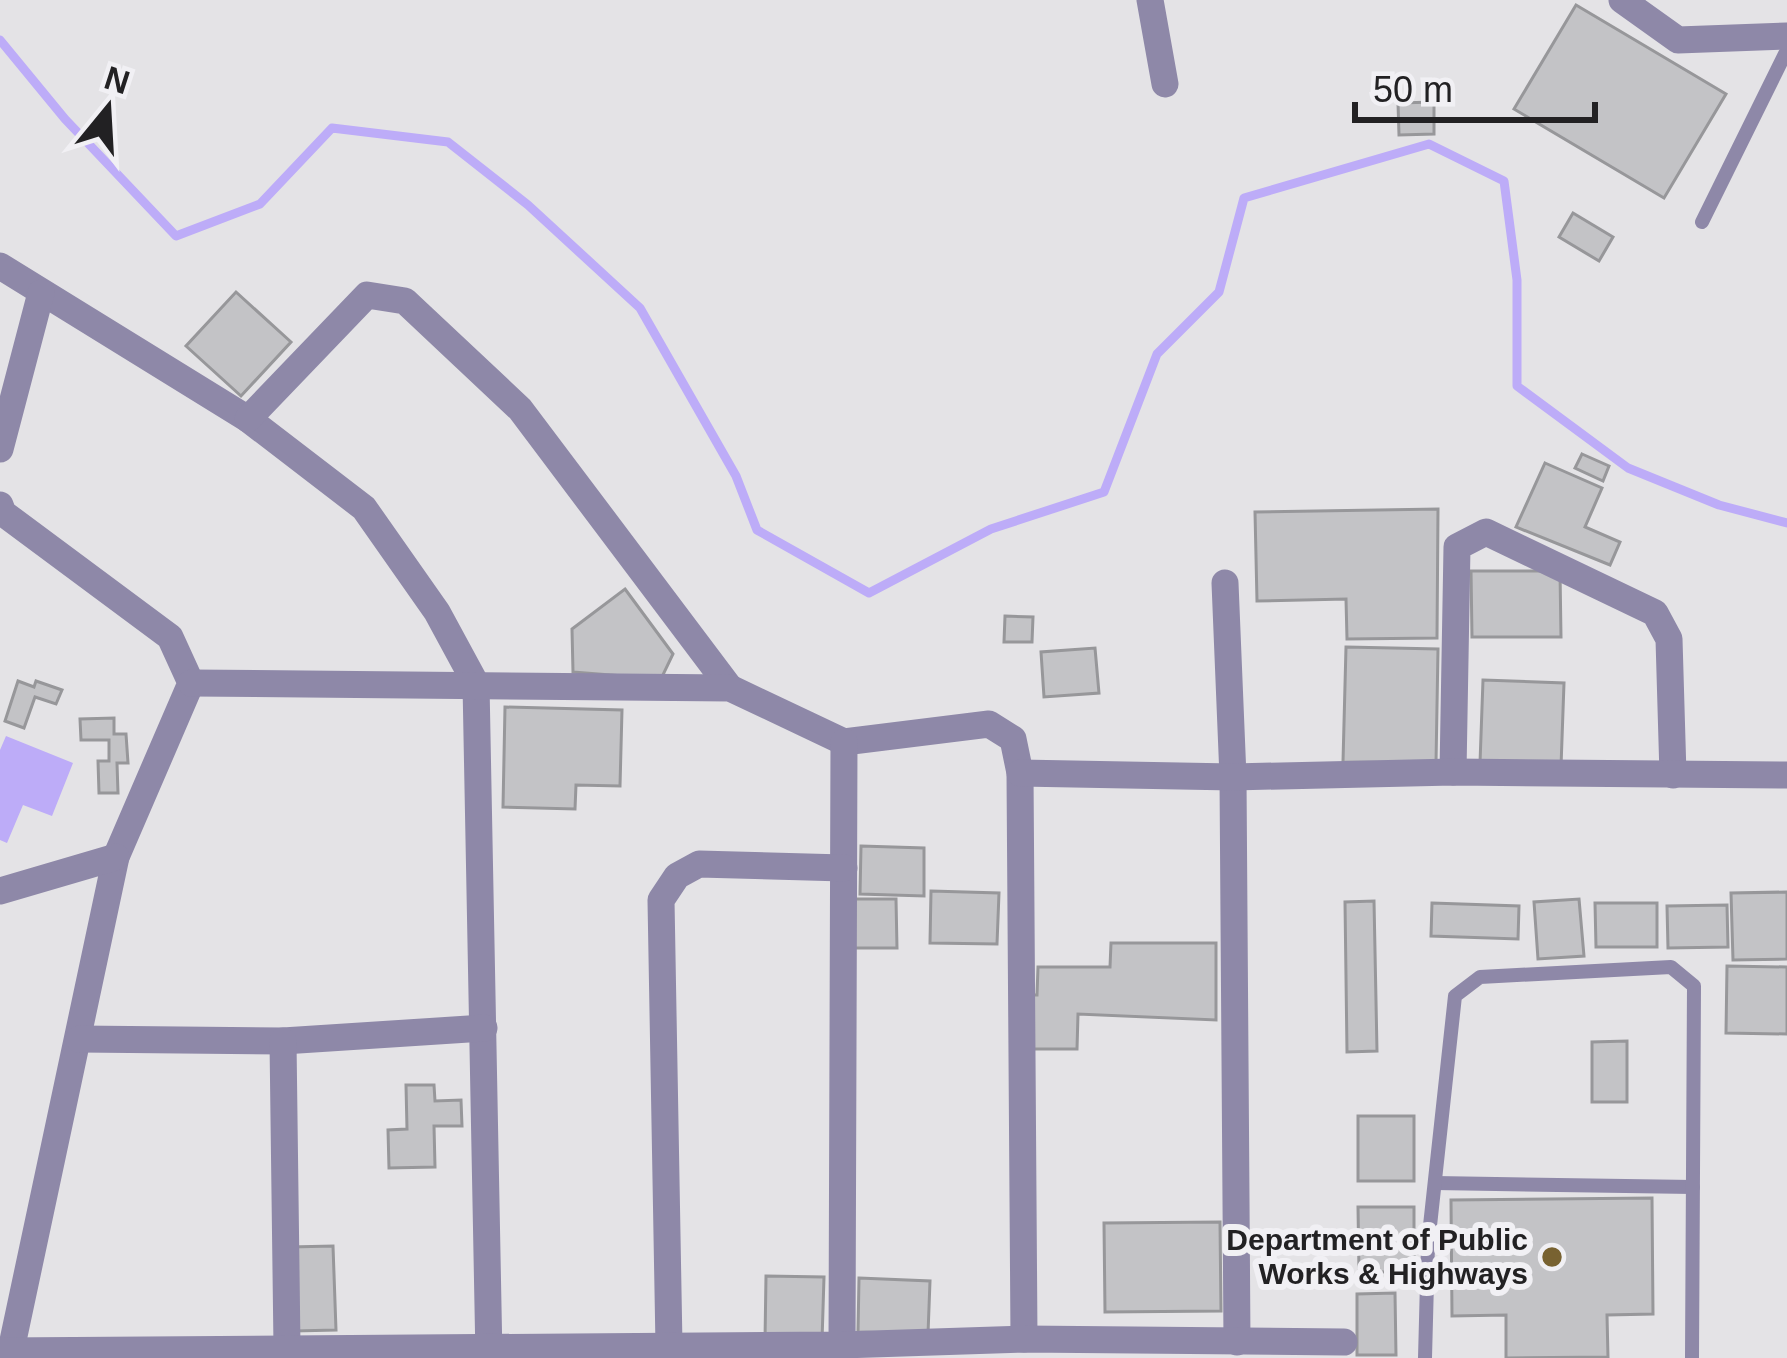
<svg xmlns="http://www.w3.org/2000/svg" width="1787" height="1358" viewBox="0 0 1787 1358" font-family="Arial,sans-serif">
	<rect width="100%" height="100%" fill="#e4e3e6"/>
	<!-- water -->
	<path fill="#bdacf8" d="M6,736L73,763L52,816L23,805L7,843L0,840V750Z"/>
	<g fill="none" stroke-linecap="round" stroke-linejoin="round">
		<!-- stream -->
		<path stroke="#bdacf8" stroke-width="9" d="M0,40L65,119L176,236L260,204L332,128L448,142L528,205L640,308L736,476L757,530L869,593L991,529L1104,492L1157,354L1219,292L1244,198L1429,144L1504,181L1517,280V386L1628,468L1719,505L1787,523"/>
	</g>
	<!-- building -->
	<g fill="#c3c3c6" stroke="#97979a" stroke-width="3">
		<path d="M1576,5L1726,94L1664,198L1514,109Z"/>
		<path d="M1434,102V134L1399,135L1398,103Z"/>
		<path d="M1573,213L1613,237L1599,261L1559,237Z"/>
		<path d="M236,292L291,342L241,396L186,346Z"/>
		<path d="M1582,454L1609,466L1603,481L1575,468Z"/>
		<path d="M1545,463L1602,488L1585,527L1620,542L1610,565L1516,527Z"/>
		<path d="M1438,509L1437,638L1347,639L1346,599L1257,601L1255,512Z"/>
		<path d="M1471,571H1560L1561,637H1472Z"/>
		<path d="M625,589L673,654L661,679L573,672L572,629Z"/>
		<path d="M1005,616L1033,617L1032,642H1004Z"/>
		<path d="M1346,647L1438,649L1436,763L1343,762Z"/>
		<path d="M1095,648L1099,693L1044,697L1041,652Z"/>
		<path d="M1483,680L1564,683L1561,767L1480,763Z"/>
		<path d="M18,681L34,687L36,681L62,690L56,704L35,697L24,728L5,721Z"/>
		<path d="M505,707L622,710L620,786L576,785L575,809L503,807Z"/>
		<path d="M114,718V734H126L128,763H117L118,793H99L98,761H109V740H81L80,719Z"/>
		<path d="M861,846L924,848V896L860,894Z"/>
		<path d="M931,891L999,893L997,944L930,943Z"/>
		<path d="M1787,892V959L1733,960L1731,893Z"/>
		<path d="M853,899H896L897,948H854Z"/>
		<path d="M1579,899L1584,956L1538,959L1534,902Z"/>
		<path d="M1374,901L1377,1051L1347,1052L1345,902Z"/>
		<path d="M1432,903L1519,906L1518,939L1431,936Z"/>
		<path d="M1595,903H1657V947H1596Z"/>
		<path d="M1727,905L1728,947L1668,948L1667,906Z"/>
		<path d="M1111,943H1216V1020L1078,1014L1077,1049H1032L1033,995H1037L1038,967H1110Z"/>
		<path d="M1727,966L1787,967V1034L1726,1033Z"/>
		<path d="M1627,1041V1102H1592V1042Z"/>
		<path d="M406,1085H434L435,1101L461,1100L462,1126H434L435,1167L389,1168L388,1130L407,1129Z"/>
		<rect x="1358" y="1116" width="56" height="65"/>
		<path d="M1652,1198L1653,1314L1607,1315L1608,1357L1506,1358V1315L1452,1316L1451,1200Z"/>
		<path d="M1358,1207H1414V1272H1359Z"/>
		<path d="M1220,1222L1221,1311L1105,1312L1104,1223Z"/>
		<path d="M333,1246L336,1330L294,1331L290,1247Z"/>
		<path d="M766,1276L824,1277L822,1341L765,1340Z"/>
		<path d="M859,1278L930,1281L928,1334L858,1332Z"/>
		<path d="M1395,1293L1396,1355H1357V1294Z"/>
	</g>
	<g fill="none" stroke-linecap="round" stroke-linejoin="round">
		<!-- lane -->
		<g stroke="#8e88a8" stroke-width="14">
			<path d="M1702,222L1787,50"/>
			<path d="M1435,1183L1693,1187"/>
			<path d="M1425,1358L1428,1244L1455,996L1480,977L1671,967L1694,986L1692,1358"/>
		</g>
		<!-- street -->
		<g stroke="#8e88a8" stroke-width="27">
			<path d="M1150,0L1165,84"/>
			<path d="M1622,0L1678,40L1787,36"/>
			<path d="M0,266L248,419L364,508L437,612L476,684L489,1358"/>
			<path d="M248,419L367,295L405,301L520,409L730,688"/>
			<path d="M0,449L41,293"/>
			<path d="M0,505L3,513L170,637L191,683L116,857L11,1350"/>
			<path d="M1225,583L1233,777L1237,1342"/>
			<path d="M191,683L730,688L844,742L989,724L1013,739L1020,773L1024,1339"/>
			<path d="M1453,772L1457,547L1486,532L1655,613L1669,639L1673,775"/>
			<path d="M1020,773L1233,777L1453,772L1787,775"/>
			<path d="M0,891L116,857"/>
			<path d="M79,1039L283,1041L484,1028"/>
			<path d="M283,1041L287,1347"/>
			<path d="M842,1345L844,742"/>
			<path d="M669,1346L661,900L677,876L699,864L844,868"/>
			<path d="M0,1351L842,1345L1024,1339L1344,1342"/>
		</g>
	</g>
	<!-- markers -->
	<circle fill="#786231" stroke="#f1f0f4" stroke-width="4.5" cx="1552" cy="1257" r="12"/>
	<g text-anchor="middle" stroke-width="12" stroke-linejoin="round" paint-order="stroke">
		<!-- poi labels -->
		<g font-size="30" font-weight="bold" fill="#222123" stroke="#f1f0f4" text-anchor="end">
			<text x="1528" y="1250">Department of Public<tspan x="1528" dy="34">Works &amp; Highways</tspan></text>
		</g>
	</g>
	<!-- north arrow -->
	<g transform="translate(108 108) rotate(18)" stroke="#f1f0f4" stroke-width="9" paint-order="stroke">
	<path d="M0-9L21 45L0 30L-21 45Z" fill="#222123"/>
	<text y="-18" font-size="33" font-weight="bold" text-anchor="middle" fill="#222123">N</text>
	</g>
	<!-- scale -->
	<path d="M1355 102v18h240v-18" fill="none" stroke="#222123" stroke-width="6"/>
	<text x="1373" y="102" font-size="36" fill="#222123" stroke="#f1f0f4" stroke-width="9" paint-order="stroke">50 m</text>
</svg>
